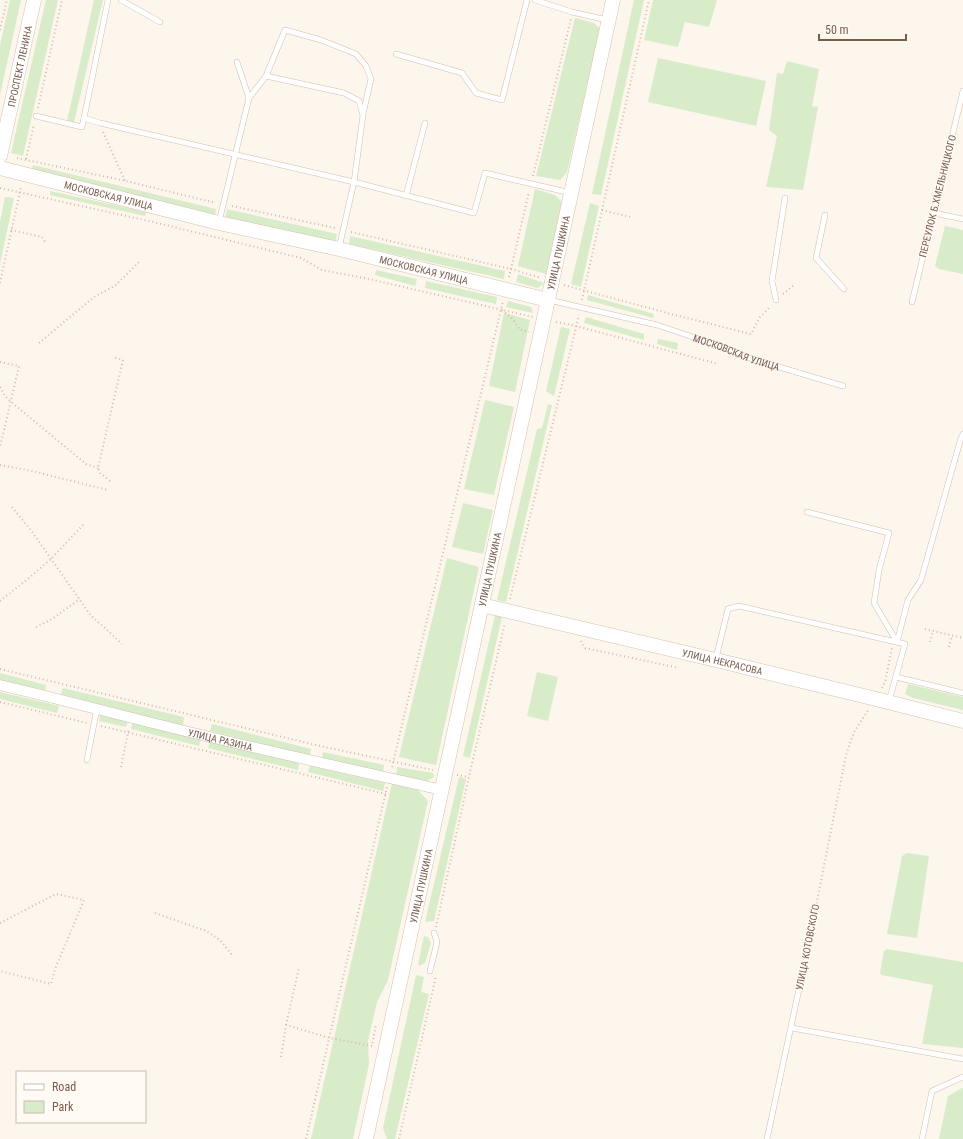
<svg xmlns="http://www.w3.org/2000/svg" width="963" height="1139" viewBox="0 0 963 1139" font-family="'Roboto Condensed',sans-serif">
	<rect width="100%" height="100%" fill="#fdf6ec"/>
	<!-- green -->
	<g fill="#d8ecc9">
		<path d="M10,0H21L0,95V45Z"/>
		<path d="M46,0H58L23,156L11,153Z"/>
		<path d="M94,0H103L74,122L67,121Z"/>
		<path d="M634,0H644L601,195L592,194Z"/>
		<path d="M653,0H717L709,27L685,22L678,47L644,40Z"/>
		<path d="M575,18L594,23L600,29L567,172L560,180L536,176Z"/>
		<path d="M658,58L766,81L756,126L648,102Z"/>
		<path d="M787,61L819,69L812,106L818,107L803,190L766,187L777,136L769,130L777,73L783,74Z"/>
		<path d="M33,165L216,209L215,216L31,173Z"/>
		<path d="M535,189L555,195L562,202L546,274L518,266Z"/>
		<path d="M50,191L146,212L145,216L50,195Z"/>
		<path d="M5,197L14,198L0,264V222Z"/>
		<path d="M590,203L599,206L581,287L571,284Z"/>
		<path d="M227,209L337,234L335,242L225,218Z"/>
		<path d="M945,226L963,230V274L939,269L935,266Z"/>
		<path d="M350,236L505,271L504,279L349,244Z"/>
		<path d="M376,270L417,279L415,286L375,275Z"/>
		<path d="M518,274L544,283L538,288L516,282Z"/>
		<path d="M426,281L497,297L496,304L425,288Z"/>
		<path d="M588,295L654,314L653,318L587,300Z"/>
		<path d="M508,301L531,307L533,313L506,307Z"/>
		<path d="M504,313L530,320L515,392L489,386Z"/>
		<path d="M586,317L644,334V340L584,323Z"/>
		<path d="M561,327L570,329L554,396L546,391Z"/>
		<path d="M658,339L678,343L677,350L657,344Z"/>
		<path d="M485,400L514,407L494,495L464,489Z"/>
		<path d="M548,404L552,405L506,602L497,600L537,429L542,428Z"/>
		<path d="M463,503L493,510L483,554L452,547Z"/>
		<path d="M447,558L479,567L436,765L399,757Z"/>
		<path d="M495,615L502,617L470,758L463,756Z"/>
		<path d="M537,672L558,677L548,721L527,716Z"/>
		<path d="M0,673L46,685L45,690L0,680Z"/>
		<path d="M908,684L963,697V710L913,698L905,694Z"/>
		<path d="M63,688L184,717L183,726L61,694Z"/>
		<path d="M0,692L59,706L57,713L0,699Z"/>
		<path d="M100,715L128,721L126,727L99,721Z"/>
		<path d="M133,722L201,739L199,746L131,729Z"/>
		<path d="M212,724L311,749L310,756L210,731Z"/>
		<path d="M210,742L299,763L298,770L208,748Z"/>
		<path d="M323,752L384,765L383,772L322,759Z"/>
		<path d="M310,766L385,783L383,791L308,772Z"/>
		<path d="M397,767L433,773L434,777L427,781L396,775Z"/>
		<path d="M459,777L466,779L434,921L425,922Z"/>
		<path d="M392,783L417,789L428,801L388,980L377,1002L368,1041L369,1064L353,1139H311Z"/>
		<path d="M907,853L929,856L917,938L887,934L902,856Z"/>
		<path d="M424,936L428,937L431,943L425,963L420,966L418,964Z"/>
		<path d="M887,949L963,962V1048L922,1044L933,985L882,975L880,973L884,951Z"/>
		<path d="M416,975L424,977L421,992L429,994L395,1139H387L383,1128Z"/>
		<path d="M962,1088H963V1139H939L948,1096Z"/>
	</g>
	<g fill="none" stroke-linecap="round" stroke-linejoin="round">
		<defs>
			<g id="lane">
				<path d="M108,0L84,118L100,123L354,182L474,213L485,173L571,193"/>
				<path d="M121,0L160,22"/>
				<path d="M535,0L572,12L607,20"/>
				<path d="M396,54L462,73L476,93L502,100L527,0"/>
				<path d="M237,62L249,98"/>
				<path d="M266,76L285,30L321,40L356,54L366,66L371,79L363,114"/>
				<path d="M36,116L82,127L84,118"/>
				<path d="M406,196L425,123"/>
				<path d="M934,213L963,219"/>
				<path d="M825,215L816,258L844,289"/>
				<path d="M219,222L249,98L266,76L344,93L359,101L363,115L354,182L339,248"/>
				<path id="s1" d="M549,300L657,325L723,347L752,359L843,386"/>
				<path d="M776,300L772,281L785,198"/>
				<path d="M912,302L963,91"/>
				<path d="M807,512L889,533L879,570L874,603L897,642"/>
				<path d="M897,642L908,600L921,580L961,438L963,434"/>
				<path d="M716,658L728,609L739,606L905,644L889,701"/>
				<path d="M896,677L963,693"/>
				<path d="M87,760L97,708"/>
				<path d="M430,971L437,942L434,933"/>
				<path d="M792,1028L963,1059"/>
				<path d="M767,1139L799,989"/>
				<path d="M922,1139L932,1091L963,1077"/>
			</g>
			<g id="street">
				<path id="s2" d="M0,685C69,701 137,720 206,736C284,755 363,772 442,790"/>
			</g>
			<g id="secondary">
				<path id="s3" d="M0,156L34,0"/>
				<path id="s4" d="M0,168L219,223L339,249L548,300"/>
				<path id="s5" d="M482,605L716,660L876,699L963,721"/>
				<path id="s6" d="M366,1139L613,0"/>
			</g>
		</defs>
		<!-- lane casing -->
		<use href="#lane" stroke="#d1beb0" stroke-width="6"/>
		<!-- street casing -->
		<use href="#street" stroke="#d1beb0" stroke-width="11"/>
		<!-- secondary casing -->
		<use href="#secondary" stroke="#d6c0b0" stroke-width="15"/>
		<!-- path -->
		<g stroke="#d9b8a5" stroke-width="2" stroke-dasharray="1 3" stroke-linecap="butt">
			<path d="M0,30L7,0"/>
			<path d="M38,108L62,0"/>
			<path d="M103,132L125,181"/>
			<path d="M17,158L126,181L216,203"/>
			<path d="M26,159L34,124"/>
			<path d="M533,176L571,19"/>
			<path d="M0,188L149,221L301,258L322,270L369,279L533,317"/>
			<path d="M232,206L335,228"/>
			<path d="M602,210L630,217"/>
			<path d="M11,230L42,237L45,242"/>
			<path d="M351,232L511,269L541,278"/>
			<path d="M509,277L529,192"/>
			<path d="M0,283L21,187"/>
			<path d="M564,285L671,314L751,334L760,317L771,306"/>
			<path d="M783,294L794,285"/>
			<path d="M582,300L649,0"/>
			<path d="M502,310L513,319L519,329L529,332"/>
			<path d="M556,322L576,326L718,364"/>
			<path d="M39,343L94,297L116,285L139,262"/>
			<path d="M0,362L19,366L0,447"/>
			<path d="M0,387L5,396L10,401L86,464L98,468"/>
			<path d="M0,465L32,471L108,490"/>
			<path d="M110,481L100,473L98,468L123,360L113,357"/>
			<path d="M12,507L33,533L91,616L105,628L122,644"/>
			<path d="M510,599L579,315"/>
			<path d="M0,601L29,578L51,559L84,524"/>
			<path d="M36,627L52,619L80,599"/>
			<path d="M925,629L963,638"/>
			<path d="M581,641L585,648L679,668"/>
			<path d="M930,642L933,631"/>
			<path d="M949,647L952,636"/>
			<path d="M0,669L320,746L433,770"/>
			<path d="M882,688L885,682L892,648"/>
			<path d="M0,702L87,723"/>
			<path d="M101,726L386,794"/>
			<path d="M121,767L129,728"/>
			<path d="M392,767L503,301"/>
			<path d="M457,775L469,777"/>
			<path d="M155,913L206,931L220,940L232,955"/>
			<path d="M0,923L56,894L84,900L55,969L51,984L0,971"/>
			<path d="M436,927L470,772L505,623"/>
			<path d="M801,982L846,755L854,732L869,709"/>
			<path d="M286,1025L299,968"/>
			<path d="M281,1057L286,1025L330,1038L372,1046L376,1024"/>
			<path d="M306,1139L387,787"/>
			<path d="M399,1139L436,976"/>
		</g>
		<!-- lane -->
		<use href="#lane" stroke="#fff" stroke-width="5"/>
		<!-- street -->
		<use href="#street" stroke="#fff" stroke-width="10"/>
		<!-- secondary -->
		<use href="#secondary" stroke="#fff" stroke-width="14"/>
	</g>
	<g text-anchor="middle" stroke-width="3" stroke-linejoin="round" paint-order="stroke">
		<!-- street labels -->
		<g font-size="10" fill="#7a5c4d" stroke="#fffaf3">
			<text dy="4" stroke="none"><textPath href="#s3" startOffset="92">ПРОСПЕКТ ЛЕНИНА</textPath></text>
			<text dy="4" stroke="none"><textPath href="#s4" startOffset="112">МОСКОВСКАЯ УЛИЦА</textPath></text>
			<text transform="translate(937 196) rotate(-76)" y="4">ПЕРЕУЛОК Б.ХМЕЛЬНИЦКОГО</text>
			<text dy="4" stroke="none"><textPath href="#s6" startOffset="907">УЛИЦА ПУШКИНА</textPath></text>
			<text dy="4" stroke="none"><textPath href="#s4" startOffset="436">МОСКОВСКАЯ УЛИЦА</textPath></text>
			<text dy="4" stroke="none"><textPath href="#s1" startOffset="195">МОСКОВСКАЯ УЛИЦА</textPath></text>
			<text dy="4" stroke="none"><textPath href="#s6" startOffset="583">УЛИЦА ПУШКИНА</textPath></text>
			<text dy="4" stroke="none"><textPath href="#s5" startOffset="247">УЛИЦА НЕКРАСОВА</textPath></text>
			<text dy="4" stroke="none"><textPath href="#s2" startOffset="227">УЛИЦА РАЗИНА</textPath></text>
			<text dy="4" stroke="none"><textPath href="#s6" startOffset="259">УЛИЦА ПУШКИНА</textPath></text>
			<text transform="translate(807 947) rotate(-79)" y="4">УЛИЦА КОТОВСКОГО</text>
		</g>
	</g>
	<!-- legend -->
	<rect x="16" y="1071" width="130" height="52" fill="#fffaf3" stroke="#cabbb1"/>
	<rect x="24" y="1084" width="20" height="6" fill="#ffffff" stroke="#cabbb1"/>
	<text x="52" y="1091" font-size="12" fill="#7a5c4d">Road</text>
	<rect x="24" y="1101" width="20" height="12" fill="#d8ecc9" stroke="#cabbb1"/>
	<text x="52" y="1111" font-size="12" fill="#7a5c4d">Park</text>
	<!-- scale -->
	<path d="M819 34v6h87v-6" fill="none" stroke="#7a5c4d" stroke-width="2"/>
	<text x="825" y="34" font-size="12" fill="#7a5c4d" stroke="#fffaf3" stroke-width="3" paint-order="stroke">50 m</text>
</svg>
